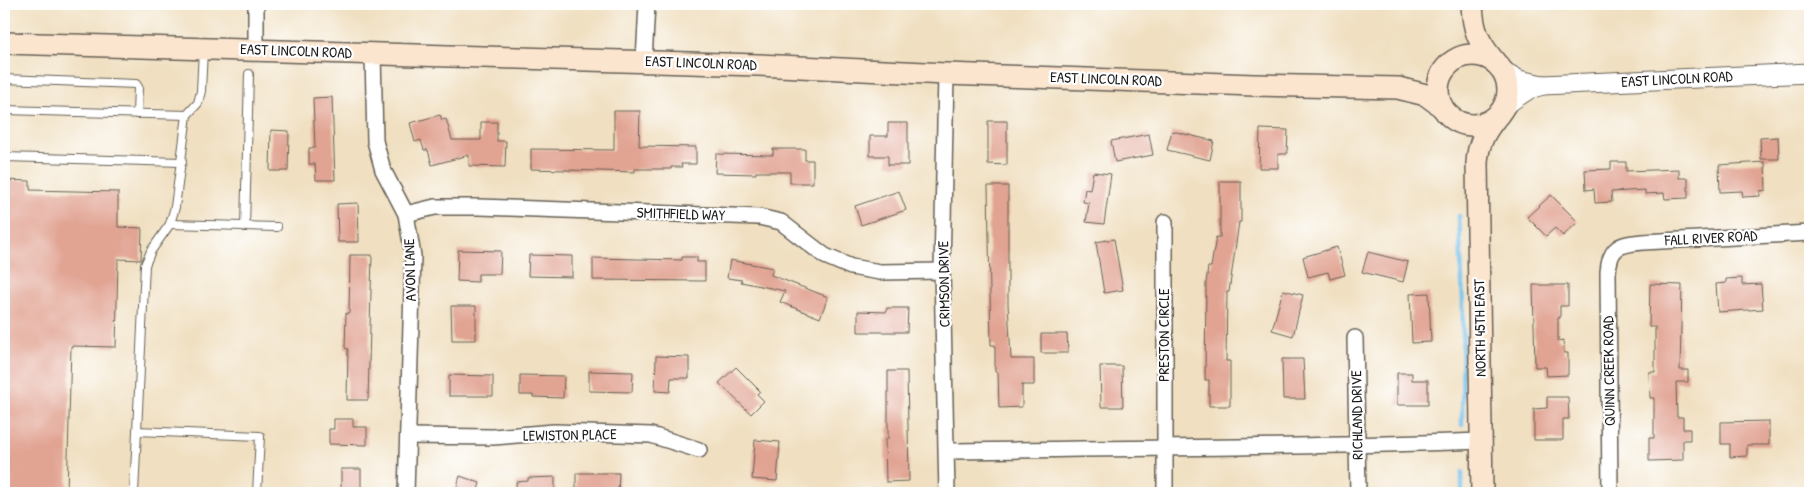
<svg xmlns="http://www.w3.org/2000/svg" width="1814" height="497" viewBox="0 0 1814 497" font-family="'Patrick Hand',sans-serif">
	<rect width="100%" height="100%" fill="#fff"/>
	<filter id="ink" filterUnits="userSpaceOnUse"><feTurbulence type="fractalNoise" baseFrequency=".02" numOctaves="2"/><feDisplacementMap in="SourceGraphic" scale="10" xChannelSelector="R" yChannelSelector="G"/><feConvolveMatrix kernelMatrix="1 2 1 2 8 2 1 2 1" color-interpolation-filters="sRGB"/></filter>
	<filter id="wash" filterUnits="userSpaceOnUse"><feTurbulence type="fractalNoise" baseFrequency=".0096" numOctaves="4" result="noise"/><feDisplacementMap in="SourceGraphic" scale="20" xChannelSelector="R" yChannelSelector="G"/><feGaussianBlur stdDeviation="1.12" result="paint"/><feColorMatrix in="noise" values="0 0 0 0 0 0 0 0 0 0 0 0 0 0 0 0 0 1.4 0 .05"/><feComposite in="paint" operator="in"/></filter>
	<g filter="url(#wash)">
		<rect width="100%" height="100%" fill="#f0dfc0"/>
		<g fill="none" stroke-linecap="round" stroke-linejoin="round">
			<!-- stream -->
			<g stroke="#6fc0ea" stroke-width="4.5">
				<path d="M1459,216L1463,301L1462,425"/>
				<path d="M1462,472V493"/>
			</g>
		</g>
		<g id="blocks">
			<!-- building -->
			<g fill="#e1a392">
				<path d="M332,97L335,180H316L315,164H309V148H315L313,98Z"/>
				<path d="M614,111H640L639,146L696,147V164H681L682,167H671V169H635V172L531,169V149L614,150Z"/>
				<path d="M440,115L442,120L446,119L452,140H481V122H497V141H506L505,167L469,166V155L432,165L428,150H424L421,140L415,142L410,123Z"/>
				<path d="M988,121H1007V165L988,164Z"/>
				<path d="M888,123H908V165H888V156H870V136H888Z"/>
				<path d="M1260,129L1288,130L1287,154H1278V168H1259Z"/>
				<path d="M271,130L289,131L288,171H270Z"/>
				<path d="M1172,131L1214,141L1210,160L1167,150Z"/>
				<path d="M1149,134L1153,155L1115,162L1111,141Z"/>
				<path d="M1778,137L1779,159H1761L1760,138Z"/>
				<path d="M773,149H805V160H813V183H790V172H756V174L715,173L716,154L773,155Z"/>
				<path d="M1611,162H1626V171L1679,169V178H1688V198L1665,199L1664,193L1645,194V190L1611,192L1612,202L1595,203L1594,189L1586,190L1585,170L1611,169Z"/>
				<path d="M1765,162L1766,190L1760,191V196L1743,197L1742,191L1720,192L1719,165Z"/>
				<path d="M1093,172L1111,174L1104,224L1086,222L1089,203L1083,202L1085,189L1090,190Z"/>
				<path d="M4,180L30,181V190L118,192V227L142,228L141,260L118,259L116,347L71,346L67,493H4Z"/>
				<path d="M1220,181H1241V222H1239L1229,292H1227L1226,361H1230V406H1209V380H1205L1206,283L1208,267H1211L1216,237H1220Z"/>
				<path d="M988,186H1008V304L1011,359H1034V385H1022V407L999,408L998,372H995V345H991Z"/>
				<path d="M899,191L906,210L861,225L855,206Z"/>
				<path d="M1551,195L1578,222L1563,236L1555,228L1546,236L1527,217Z"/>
				<path d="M358,203L359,242H338L337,204Z"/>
				<path d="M1114,239L1123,290L1104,293L1096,242Z"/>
				<path d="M1337,247L1345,275L1330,279L1328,272L1308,277L1303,257Z"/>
				<path d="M458,250L501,251L500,274H478V282L457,281Z"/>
				<path d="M1368,252L1408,262L1403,282L1362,272Z"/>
				<path d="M350,255H372L368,400H347L348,349L345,348L346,313H349Z"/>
				<path d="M529,255L572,256V277L528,276Z"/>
				<path d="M682,257H697V262H705V281L593,280V258L682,260Z"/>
				<path d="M730,260L773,268L771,275L828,297L820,318L780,302L785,291L741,282L742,280L727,278Z"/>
				<path d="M1742,278V285L1761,284L1763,309L1718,312L1716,284L1726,283V279Z"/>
				<path d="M1650,284L1682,285L1680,370H1688V382H1676L1677,417H1683V429H1690V440H1683V460L1649,461V438H1654V398H1650L1649,372H1655V327H1649Z"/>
				<path d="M1533,285H1568V306H1560V318H1558V341L1563,340L1564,353H1568V375L1547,376L1546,367H1535Z"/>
				<path d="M1283,290L1303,295L1293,336L1272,330Z"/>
				<path d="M1429,293L1431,342L1412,343L1410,294Z"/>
				<path d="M451,306H476V340H452Z"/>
				<path d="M887,308H908L907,332H858V311L886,312Z"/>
				<path d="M1041,334H1067L1068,353H1041Z"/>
				<path d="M656,356L689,357V378H671L670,392L655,391Z"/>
				<path d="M1282,359H1303L1305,399H1283Z"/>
				<path d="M1100,366H1122L1123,407H1101Z"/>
				<path d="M736,367L760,391L757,394L764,401L751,414L719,383Z"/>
				<path d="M589,371L633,372L632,392L589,391Z"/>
				<path d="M888,371H907L909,481L886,482L885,439H888Z"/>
				<path d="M1397,373H1412V380H1428V405H1397Z"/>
				<path d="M449,375L493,376V396H449Z"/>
				<path d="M520,375L564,376L563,398L533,397V395H520Z"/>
				<path d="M1547,397H1568L1569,419H1563V440H1534V409L1547,408Z"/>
				<path d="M334,419H353V427H367V445L329,444V429H334Z"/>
				<path d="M1769,421V445H1747V456L1730,457V444H1721V422Z"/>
				<path d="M755,440L780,442L777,481L752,479Z"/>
				<rect x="341" y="469" width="20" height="24"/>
				<path d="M576,473H619L618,493H576Z"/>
				<path d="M460,476L480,483L477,493H455Z"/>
				<path d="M555,477V493H517L516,482L528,481V478Z"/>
			</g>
		</g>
	</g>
	<g filter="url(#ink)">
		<use href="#blocks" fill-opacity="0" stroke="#666055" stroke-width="1"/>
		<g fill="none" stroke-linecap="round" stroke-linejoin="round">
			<defs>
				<g id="service">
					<path d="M4,79L136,84L138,87L137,114"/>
					<path d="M4,110L187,115L198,103L201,91L203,50"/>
					<path d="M4,157L182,162"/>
					<path d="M170,224L277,227"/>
					<path d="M245,227L249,74"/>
					<path d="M137,431L260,436L257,493"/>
					<path d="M134,493L145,265L151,251L170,224L175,207L187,115"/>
				</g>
				<g id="minor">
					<path d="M256,4V50"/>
					<path d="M373,54L375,141L383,170L406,214L413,256L406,493"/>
					<path d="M644,61L647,4"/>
					<path d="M946,74L942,271L947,493"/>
					<path d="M406,214L435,207H479L759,217L781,222L825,256L851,267L880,272L942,271"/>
					<path d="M1355,338L1358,493"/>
					<path d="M408,436L493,437L554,432L651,435L699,450"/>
					<path d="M948,451C1126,448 1304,448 1482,441"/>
					<path d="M1165,493V222"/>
					<path d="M1610,493L1608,272C1610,246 1620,244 1643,242L1810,233"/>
				</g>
				<g id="tertiary">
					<path d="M1503,71L1519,80L1543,85L1810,73"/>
					<path d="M1505,105L1529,89L1543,85"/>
				</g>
				<g id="secondary">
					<path d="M1472,4C1473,30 1478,42 1495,62"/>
					<path d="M4,43L758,65L946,74L1254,85L1398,88L1426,95L1442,107"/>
					<circle cx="1473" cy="90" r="35"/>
					<path d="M1482,493L1477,163C1478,142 1486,130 1499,114"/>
				</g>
			</defs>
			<!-- service casing -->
			<use href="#service" stroke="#666055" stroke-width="10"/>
			<!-- minor casing -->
			<use href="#minor" stroke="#666055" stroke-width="18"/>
			<!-- tertiary casing -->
			<use href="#tertiary" stroke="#666055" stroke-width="21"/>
			<!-- secondary casing -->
			<use href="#secondary" stroke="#666055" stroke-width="24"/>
			<!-- service -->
			<use href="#service" stroke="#fff" stroke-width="8"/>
			<!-- minor -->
			<use href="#minor" stroke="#fff" stroke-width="15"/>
			<!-- tertiary -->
			<use href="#tertiary" stroke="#fff" stroke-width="19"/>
			<!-- secondary -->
			<use href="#secondary" stroke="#fce5cf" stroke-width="21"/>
		</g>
	</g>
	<g text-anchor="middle" stroke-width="4.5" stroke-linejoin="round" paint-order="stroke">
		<!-- street labels -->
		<g font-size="15" fill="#1c1c1c" stroke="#fff">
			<text transform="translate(296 51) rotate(2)" y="5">EAST LINCOLN ROAD</text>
			<text transform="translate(701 63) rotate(2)" y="5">EAST LINCOLN ROAD</text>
			<text transform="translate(1106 79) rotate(2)" y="5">EAST LINCOLN ROAD</text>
			<text transform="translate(1677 79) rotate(-3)" y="5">EAST LINCOLN ROAD</text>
			<text transform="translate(681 214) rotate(2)" y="5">SMITHFIELD WAY</text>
			<text transform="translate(1711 238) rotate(-3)" y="5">FALL RIVER ROAD</text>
			<text transform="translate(410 270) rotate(-92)" y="5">AVON LANE</text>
			<text transform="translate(944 284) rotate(-91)" y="5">CRIMSON DRIVE</text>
			<text transform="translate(1480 328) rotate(-91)" y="5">NORTH 45TH EAST</text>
			<text transform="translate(1164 335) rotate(-90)" y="5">PRESTON CIRCLE</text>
			<text transform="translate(1609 371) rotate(-91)" y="5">QUINN CREEK ROAD</text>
			<text transform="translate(1357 415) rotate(-91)" y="5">RICHLAND DRIVE</text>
			<text transform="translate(570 435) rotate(-1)" y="5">LEWISTON PLACE</text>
		</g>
	</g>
	<!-- margin -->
	<rect width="1814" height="497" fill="none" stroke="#fff" stroke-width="20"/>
</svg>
